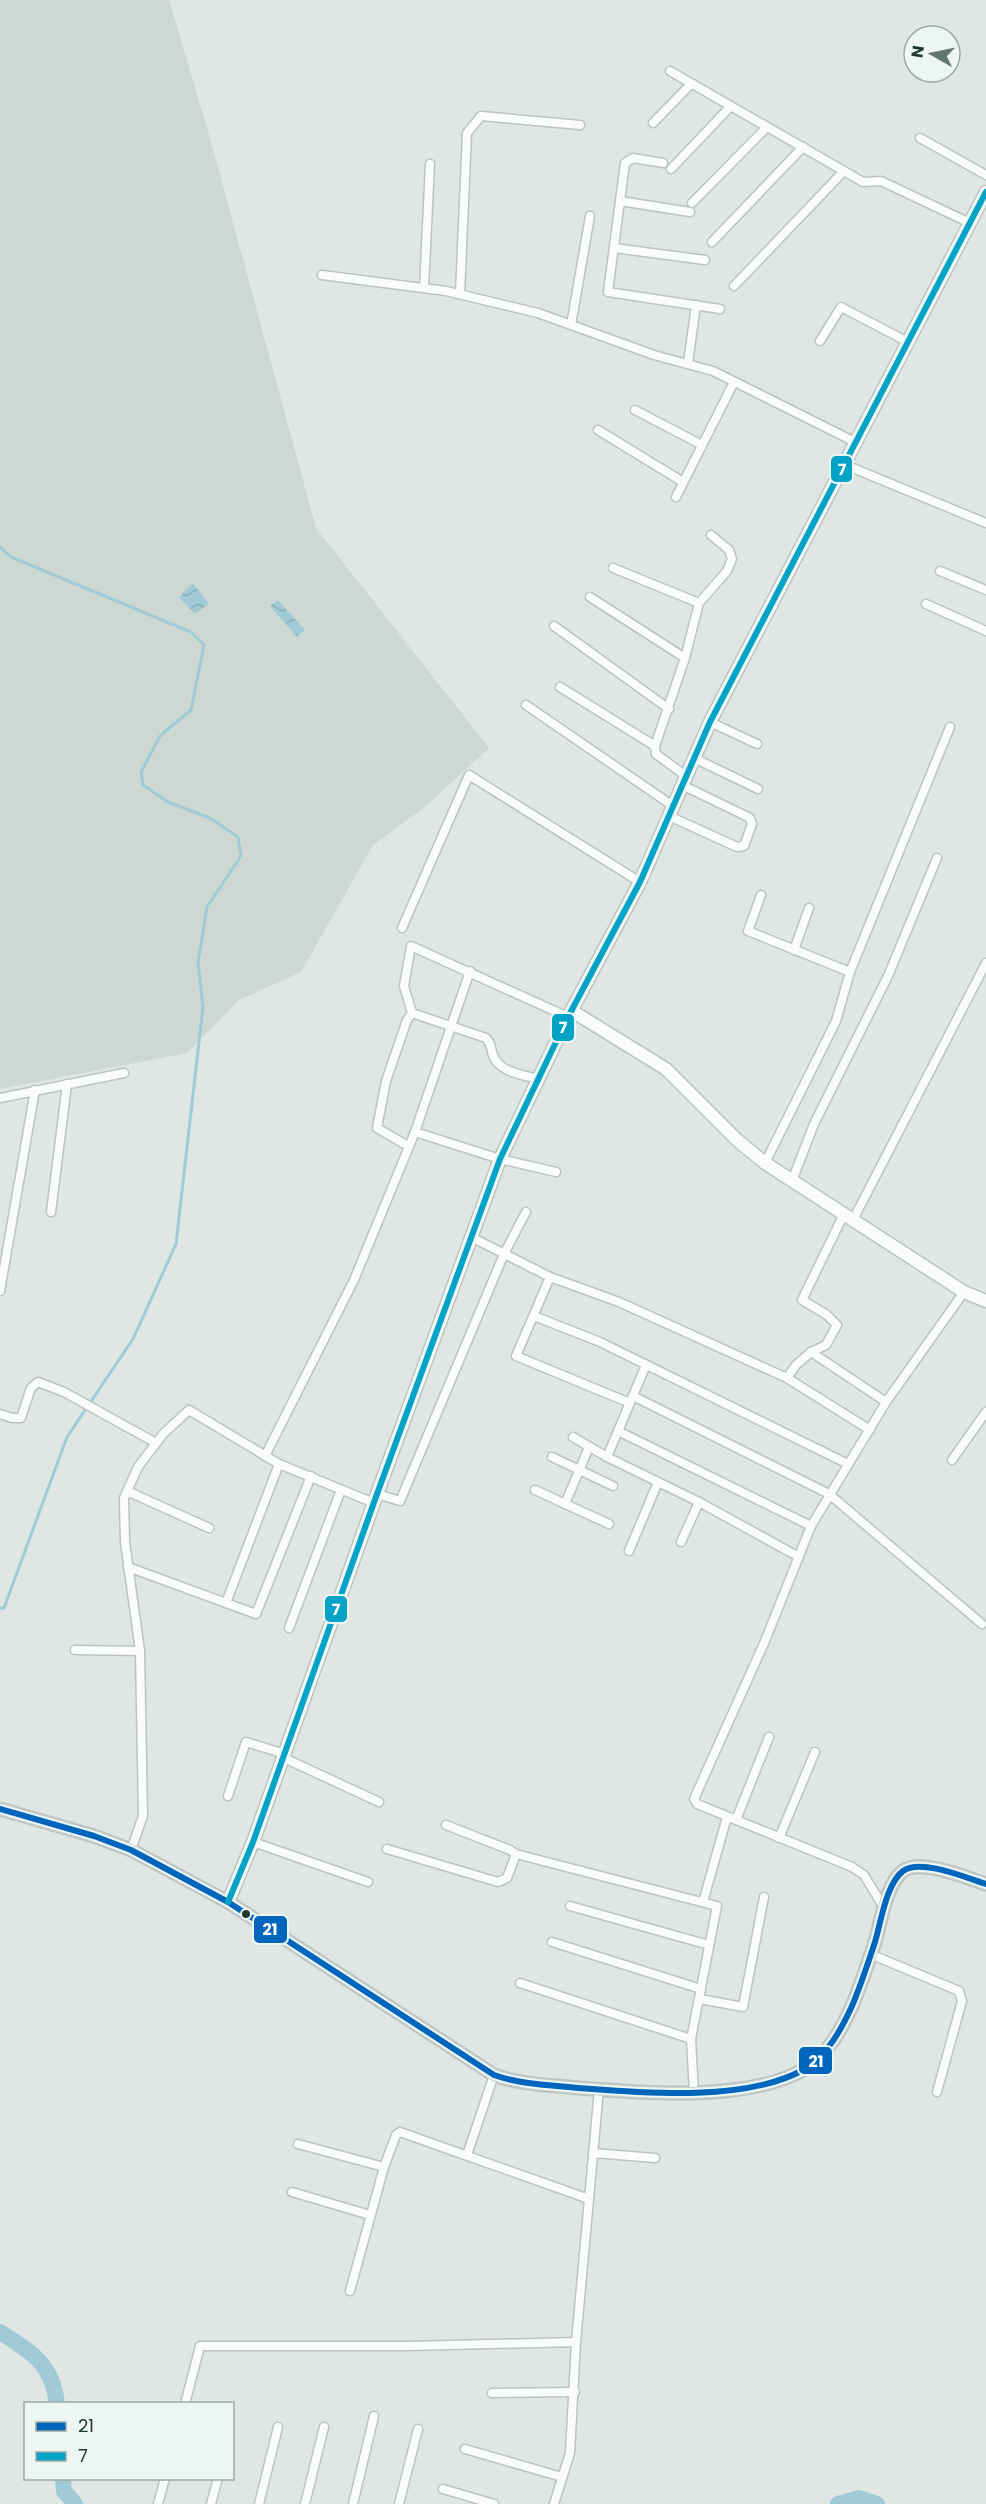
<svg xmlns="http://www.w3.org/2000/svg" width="986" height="2504" viewBox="0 0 986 2504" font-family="Poppins,sans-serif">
	<defs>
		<pattern id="water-waves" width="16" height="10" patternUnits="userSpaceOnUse" patternTransform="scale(1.5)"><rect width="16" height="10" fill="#a0cad5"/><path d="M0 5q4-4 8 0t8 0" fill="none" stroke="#89aeb7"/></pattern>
	</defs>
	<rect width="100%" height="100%" fill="#e0e6e3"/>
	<!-- built -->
	<path fill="#cdd8d3" d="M0,0H169L210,138L316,528L489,748L424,808L373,845L301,972L239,1000L187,1053L0,1089Z"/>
	<!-- water -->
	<g fill="url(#water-waves)">
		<path d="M193,583L209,604L195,614L179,597Z"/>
		<path d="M278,600L305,630L297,637L270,606Z"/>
	</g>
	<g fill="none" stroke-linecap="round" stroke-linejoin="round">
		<!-- stream -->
		<path stroke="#a0cad5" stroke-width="3" d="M0,547L11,557L191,632L204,645L191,710L160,736L141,772L143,785L168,802L210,818L238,837L241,856L207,907L198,963L203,1007L176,1244L133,1339L67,1437L4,1608H0"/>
		<!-- river -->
		<g stroke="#a0cad5" stroke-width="16">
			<path d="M0,2332C31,2352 53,2364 57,2404"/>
			<path d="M63,2478L64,2491L75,2504"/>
			<path d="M838,2504L859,2498L877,2504"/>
		</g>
		<defs>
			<g id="street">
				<path d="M670,71L863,182L881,181L970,223"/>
				<path d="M653,123L691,84"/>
				<path d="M920,138L986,175"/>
				<path d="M663,163L633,158L625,163L608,292L720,309"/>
				<path d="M671,169L731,106"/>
				<path d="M620,201L690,212"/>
				<path d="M692,203L767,127"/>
				<path d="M712,242L803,147"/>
				<path d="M614,248L705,260"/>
				<path d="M322,275L446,291L538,313L654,355L713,371L855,442"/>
				<path d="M734,286L844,171"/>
				<path d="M424,288L430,164"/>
				<path d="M460,294L467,133L481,116L580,125"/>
				<path d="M571,325L590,216"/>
				<path d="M820,341L841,307L908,342"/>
				<path d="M688,363L696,305"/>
				<path d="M635,410L702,445"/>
				<path d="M598,430L683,482"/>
				<path d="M843,464L986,523"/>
				<path d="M676,497L734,382"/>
				<path d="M613,568L699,603"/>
				<path d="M940,571L986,590"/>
				<path d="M590,597L685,658"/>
				<path d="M926,604L986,631"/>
				<path d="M554,626L669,709"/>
				<path d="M560,687L655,746"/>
				<path d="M526,705L673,806"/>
				<path d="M710,722L757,744"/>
				<path d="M694,758L758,789"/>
				<path d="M686,776L656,754L655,746L685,658L699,603L727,571L732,559L729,550L711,535"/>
				<path d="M669,816L737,847L744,846L752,824L750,818L682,785"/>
				<path d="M761,895L748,931L850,972"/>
				<path d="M402,928L469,775L640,882"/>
				<path d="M794,950L809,908"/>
				<path d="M538,1079C523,1075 498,1072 493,1055C490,1047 492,1044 486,1038L412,1013L404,986L411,946L568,1017"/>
				<path d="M0,1098L124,1073"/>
				<path d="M415,1132L500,1159L556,1172"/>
				<path d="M408,1146L377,1128L386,1081L407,1020L412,1013"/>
				<path d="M765,1163L836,1021L850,972L950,727"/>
				<path d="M792,1181L814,1124L888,976L937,858"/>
				<path d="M51,1212L67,1084"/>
				<path d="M844,1214L802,1300L827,1315L837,1325L826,1345L811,1352L796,1365L787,1378L870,1430"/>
				<path d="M853,1220L986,963"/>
				<path d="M471,1237L550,1277L516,1356L630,1403"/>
				<path d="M550,1277L619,1302L787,1378"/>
				<path d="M0,1291L35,1090"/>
				<path d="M534,1316L600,1342L848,1464"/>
				<path d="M811,1352L886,1402"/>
				<path d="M633,1396L829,1494L982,1624"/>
				<path d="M0,1414L12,1418H21L31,1388L38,1382L64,1392L156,1443"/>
				<path d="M618,1431L811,1526"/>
				<path d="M573,1437L607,1457L699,1502L799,1557"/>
				<path d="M265,1456L354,1280L415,1132L470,971"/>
				<path d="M552,1457L613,1486"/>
				<path d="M607,1457L646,1365"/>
				<path d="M952,1460L986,1412"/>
				<path d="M535,1490L609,1524"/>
				<path d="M127,1491L209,1528"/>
				<path d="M377,1494L400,1501L504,1254L526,1212"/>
				<path d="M565,1504L589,1447"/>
				<path d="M681,1542L699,1502"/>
				<path d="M629,1551L658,1482"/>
				<path d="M128,1567L256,1614L311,1476"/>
				<path d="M226,1603L279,1464"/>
				<path d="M289,1628L341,1490"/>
				<path d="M75,1650L140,1651"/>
				<path d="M284,1758L379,1802"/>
				<path d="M228,1796L246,1742L285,1754"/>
				<path d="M736,1820L769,1737"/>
				<path d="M446,1825L510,1850L516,1854"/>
				<path d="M779,1838L815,1752"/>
				<path d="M253,1842L368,1882"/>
				<path d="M387,1849L498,1882L507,1878L516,1854L717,1906L691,2039L694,2093"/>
				<path d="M131,1850L143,1816L140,1651L125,1542L124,1498L138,1467L163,1434L189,1410L279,1464L374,1503"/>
				<path d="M703,1902L727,1817"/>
				<path d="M570,1906L709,1945"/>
				<path d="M884,1908L864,1875L852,1867L697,1804L694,1799L765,1641L811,1526L886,1402L964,1292"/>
				<path d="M552,1942L701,1989"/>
				<path d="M870,1954L959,1991L962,2001L937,2092"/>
				<path d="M520,1983L691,2039"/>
				<path d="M700,1999L743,2007L764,1897"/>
				<path d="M298,2144L384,2167"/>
				<path d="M593,2153L655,2158"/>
				<path d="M467,2155L494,2075"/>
				<path d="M292,2192L370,2215"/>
				<path d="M350,2291L384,2167L396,2135L400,2132L589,2199"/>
				<path d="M492,2393L575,2392"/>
				<path d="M185,2404L200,2346H409L576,2342"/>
				<path d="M465,2449L562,2477"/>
				<path d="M443,2489L494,2504"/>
				<path d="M158,2504L165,2478"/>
				<path d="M211,2504L218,2478"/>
				<path d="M259,2504L278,2427"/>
				<path d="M305,2504L324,2427"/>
				<path d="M353,2504L374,2416"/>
				<path d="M399,2504L418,2429"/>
				<path d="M554,2504L570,2453L576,2342L599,2089"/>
			</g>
			<g id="secondary">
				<path d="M572,1011L666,1069L737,1140L765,1163L964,1292L986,1301"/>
				<path d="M228,1902L253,1842L377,1494L500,1159L568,1017L640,882L710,722L986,192"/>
			</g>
			<path id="primary" d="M0,1809L94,1836L131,1850L228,1902L494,2075C522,2085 551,2085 579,2088C644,2093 745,2102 803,2070C827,2056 841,2030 852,2006C861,1985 868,1963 875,1942C881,1922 886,1884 903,1871C920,1858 967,1878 986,1884"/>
		</defs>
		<!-- street casing -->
		<use href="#street" stroke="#bdc3c0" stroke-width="11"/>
		<!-- secondary casing -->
		<use href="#secondary" stroke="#bcc4c1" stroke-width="15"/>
		<!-- primary casing -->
		<use href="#primary" stroke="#bac3c0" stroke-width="15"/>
		<!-- street -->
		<use href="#street" stroke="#fafbfb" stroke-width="8"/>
		<!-- secondary -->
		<use href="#secondary" stroke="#fafbfb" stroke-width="12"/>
		<!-- primary -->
		<use href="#primary" stroke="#ccd3d2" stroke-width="12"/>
		<defs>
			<path id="bus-1" d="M0,1809L94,1836L131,1850L228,1902L494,2075C522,2085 551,2085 579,2088C644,2093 745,2102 803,2070C827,2056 841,2030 852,2006C861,1985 868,1963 875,1942C881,1922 886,1884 903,1871C920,1858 967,1878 986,1884"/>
			<path id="bus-2" d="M228,1902L253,1842L377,1494L500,1159L568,1017L640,882L710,722L986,192"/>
		</defs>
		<!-- bus-1 casing -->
		<use href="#bus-1" stroke="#edf6f2" stroke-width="10"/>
		<!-- bus-2 casing -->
		<use href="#bus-2" stroke="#edf6f2" stroke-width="10"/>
		<!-- bus-1 -->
		<use href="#bus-1" stroke="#0065bd" stroke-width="6"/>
		<!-- bus-2 -->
		<use href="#bus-2" stroke="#02a3c6" stroke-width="6"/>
	</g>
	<!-- markers -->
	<circle fill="#1f3833" stroke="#edf6f2" stroke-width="2" cx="246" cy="1914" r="5"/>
	<g stroke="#edf6f2" stroke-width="2">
		<rect x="830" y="455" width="23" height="28" rx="6" fill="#02a3c6"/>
		<rect x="551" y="1013" width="24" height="29" rx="6" fill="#02a3c6"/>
		<rect x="324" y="1595" width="24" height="28" rx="6" fill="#02a3c6"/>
		<rect x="253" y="1915" width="35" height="29" rx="6" fill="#0065bd"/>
		<rect x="798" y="2046" width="35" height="29" rx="6" fill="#0065bd"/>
	</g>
	<g font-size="16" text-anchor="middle" font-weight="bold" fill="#fff">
		<text x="842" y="475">7</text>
		<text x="563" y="1033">7</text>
		<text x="336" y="1615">7</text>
		<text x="270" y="1935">21</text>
		<text x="816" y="2067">21</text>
	</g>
	<!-- legend -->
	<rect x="24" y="2402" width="210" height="78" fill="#edf6f2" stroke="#9baaa6" stroke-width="1.5"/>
	<rect x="36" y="2422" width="30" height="9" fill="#0065bd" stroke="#9baaa6" stroke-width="1.5"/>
	<text x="78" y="2432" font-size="18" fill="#1f3833">21</text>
	<rect x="36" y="2452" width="30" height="9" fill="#02a3c6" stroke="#9baaa6" stroke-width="1.5"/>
	<text x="78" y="2462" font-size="18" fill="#1f3833">7</text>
	<!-- north arrow -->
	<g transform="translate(932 54) rotate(279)"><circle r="28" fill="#edf6f2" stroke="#9baaa6" stroke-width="1.5"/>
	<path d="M0-4.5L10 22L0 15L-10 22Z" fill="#637571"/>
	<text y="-9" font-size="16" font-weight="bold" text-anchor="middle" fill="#1f3833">N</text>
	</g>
</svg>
